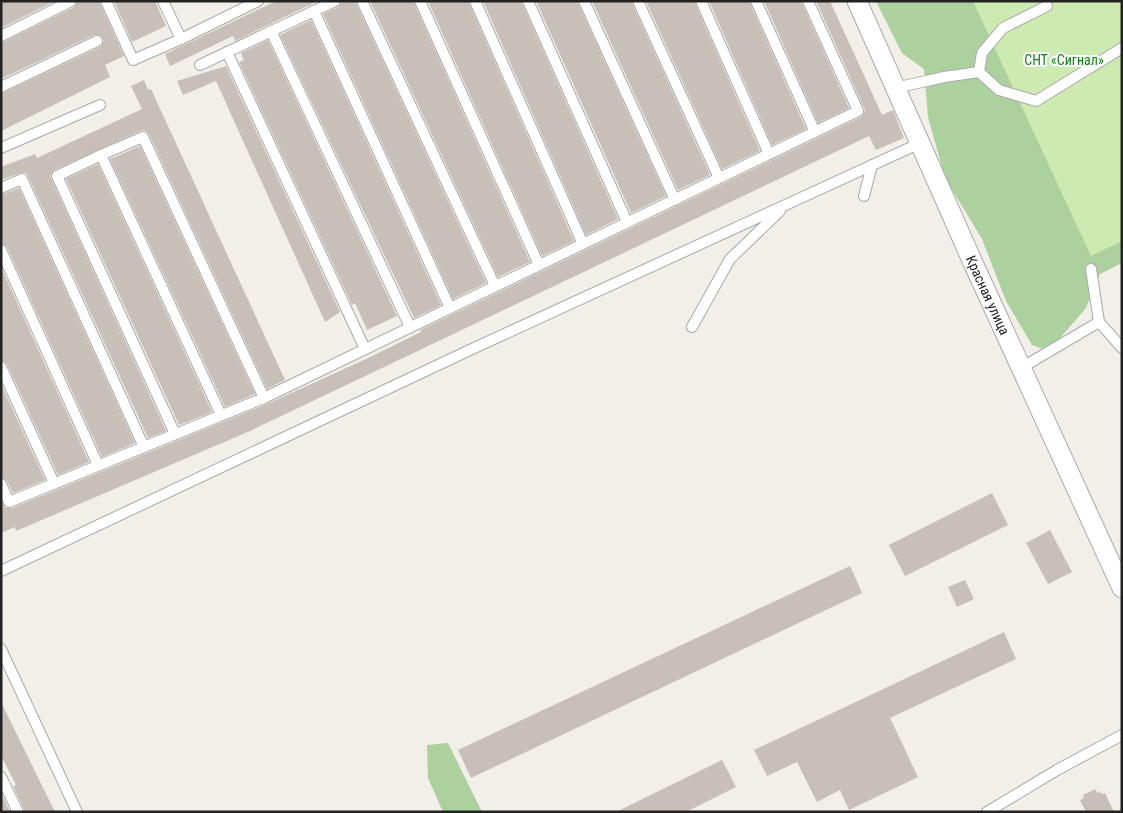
<svg xmlns="http://www.w3.org/2000/svg" width="1123" height="813" viewBox="0 0 1123 813" font-family="'Roboto Condensed',sans-serif">
	<rect width="100%" height="100%" fill="#f2efe9"/>
	<!-- grass -->
	<path fill="#cdebb0" d="M973,1H1122V241L1091,257Z"/>
	<!-- forest -->
	<g fill="#add19e">
		<path d="M876,1H973L1091,256L1122,241V263L1100,274L1086,308L1049,351L1032,345L1006,301L982,239L945,178L928,117L924,69L902,53Z"/>
		<path d="M448,743L482,812H443L428,778L427,745Z"/>
	</g>
	<!-- building -->
	<g fill="#c7bfb8">
		<path d="M1,1H55L1,28Z"/>
		<path d="M78,1H99L124,56L105,65L110,77L1,131V94L100,47L104,41L100,35H94L1,79V43L74,7Z"/>
		<path d="M114,1H155L166,26L132,42Z"/>
		<path d="M276,1H318L235,41L233,36L170,66L165,54Z"/>
		<path d="M342,1H355L486,283L453,299L323,14L338,7Z"/>
		<path d="M370,1H413L530,262L498,277Z"/>
		<path d="M428,1H468L574,241L542,256Z"/>
		<path d="M483,1H521L618,219L586,235Z"/>
		<path d="M536,1H577L666,196L631,213Z"/>
		<path d="M592,1H631L710,175L678,190Z"/>
		<path d="M646,1H694L760,151L722,169Z"/>
		<path d="M709,1H749L806,129L772,145Z"/>
		<path d="M764,1H801L849,108L818,123Z"/>
		<path d="M816,1H830L882,115L893,110L904,138L876,150L869,136L250,431L16,531L15,527L1,533V501L5,508H12L267,404L366,359L421,332L420,330L861,117L865,112L864,108Z"/>
		<path d="M311,20L441,305L414,318L280,35Z"/>
		<path d="M268,40L397,316L367,330L355,303L352,305L239,62L244,60L241,53Z"/>
		<path d="M226,66L340,312L325,322L216,81L183,95L177,81Z"/>
		<path d="M144,80L148,90L151,89L285,380L267,389L149,134L144,130L140,131L54,170L50,176L166,431L148,438L28,176L26,173H20L1,180V167L35,154L37,158L142,109L131,86Z"/>
		<path d="M140,146L255,394L225,407L110,159Z"/>
		<path d="M98,164L212,412L179,425L66,179Z"/>
		<path d="M19,188L135,443L102,457L7,247L1,243V195Z"/>
		<path d="M1,267L89,462L58,475L7,364L1,360Z"/>
		<path d="M1,384L45,480L13,493L7,481L1,477Z"/>
		<path d="M992,493L1008,525L905,576L889,545Z"/>
		<path d="M1050,530L1072,572L1048,584L1026,543Z"/>
		<path d="M850,566L862,593L471,778L458,750Z"/>
		<path d="M965,580L974,599L957,607L948,587Z"/>
		<path d="M1004,632L1016,659L890,718L918,777L849,810L840,790L817,802L797,762L767,776L754,750Z"/>
		<path d="M1,702L55,812H25L13,786L16,785L1,755Z"/>
		<path d="M722,760L736,787L686,812H616Z"/>
		<path d="M1095,789L1097,793L1100,791L1101,794L1105,793L1114,812H1086L1080,800L1084,798L1083,795Z"/>
		<path d="M1,793L10,812H1Z"/>
	</g>
	<g fill="none" stroke-linecap="round" stroke-linejoin="round">
		<defs>
			<g id="service">
				<path d="M106,1L133,60L181,39L258,1"/>
				<path d="M163,1L181,39"/>
				<path d="M362,1L495,286"/>
				<path d="M420,1L539,265"/>
				<path d="M475,1L583,244"/>
				<path d="M528,1L627,222"/>
				<path d="M584,1L675,200"/>
				<path d="M638,1L719,178"/>
				<path d="M701,1L769,154"/>
				<path d="M756,1L815,132"/>
				<path d="M1047,6L1003,28L982,53L979,72L999,90L1036,101L1122,48"/>
				<path d="M314,11L450,308"/>
				<path d="M271,31L410,327"/>
				<path d="M1,36L71,1"/>
				<path d="M227,52L365,349"/>
				<path d="M200,65L335,1"/>
				<path d="M1,87L97,41"/>
				<path d="M895,88L944,77L979,72"/>
				<path d="M1,148L100,105"/>
				<path d="M101,155L221,415"/>
				<path d="M1,188L22,179L144,447"/>
				<path d="M864,196L872,165"/>
				<path d="M1,250L98,465"/>
				<path d="M1091,269L1099,322L1122,348"/>
				<path d="M692,327L730,259L780,211"/>
				<path d="M1,367L54,483"/>
				<path d="M1021,368L1099,322"/>
				<path d="M175,434L57,176L101,155L143,137L264,398"/>
				<path d="M1,484L9,502L264,398L858,111L808,1"/>
				<path d="M1,571L472,349L916,145"/>
				<path d="M1,649L77,812"/>
				<path d="M1,777L18,812"/>
				<path d="M987,812L1057,770L1122,735"/>
			</g>
			<g id="minor">
				<path id="s1" d="M857,1L974,265L1122,588"/>
			</g>
		</defs>
		<!-- service casing -->
		<use href="#service" stroke="#a9a9a9" stroke-width="12"/>
		<!-- minor casing -->
		<use href="#minor" stroke="#a9a9a9" stroke-width="21"/>
		<!-- service -->
		<use href="#service" stroke="#fff" stroke-width="10"/>
		<!-- minor -->
		<use href="#minor" stroke="#fff" stroke-width="19"/>
	</g>
	<g text-anchor="middle" stroke-width="4" stroke-linejoin="round" paint-order="stroke">
		<!-- park labels -->
		<g font-size="14" fill="#0c8416" stroke="#fff">
			<text x="1064" y="65">СНТ «Сигнал»</text>
		</g>
		<!-- street labels -->
		<g font-size="14" fill="#222" stroke="#fff">
			<text dy="5" stroke="none"><textPath href="#s1" startOffset="322">Красная улица</textPath></text>
		</g>
	</g>
	<!-- border -->
	<rect width="1123" height="813" fill="none" stroke="#222222" stroke-width="5"/>
</svg>
